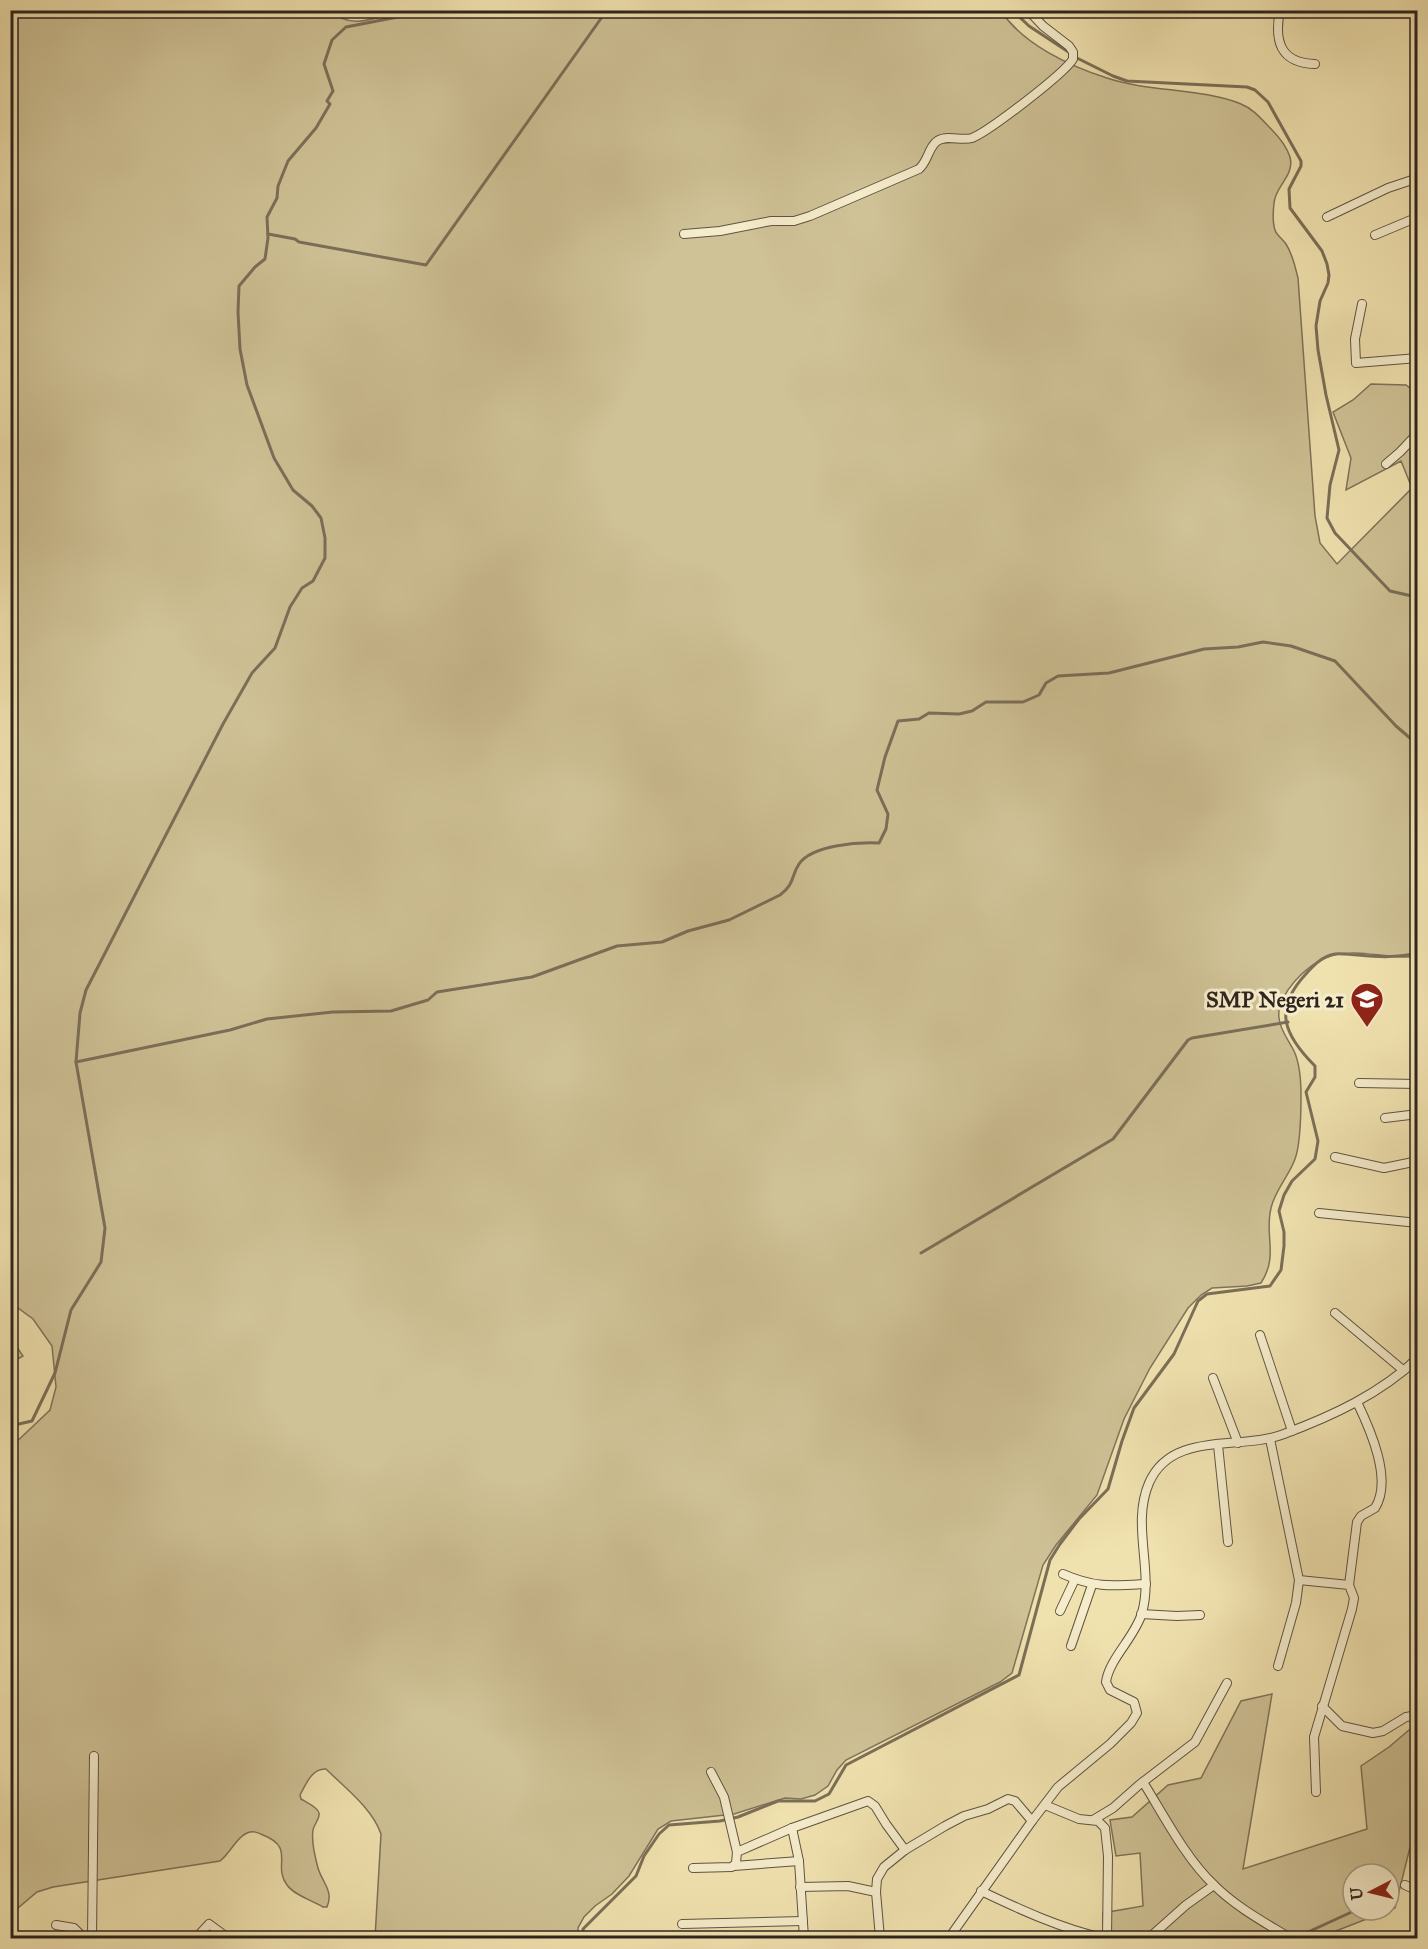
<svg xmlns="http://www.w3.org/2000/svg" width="1428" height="1949" viewBox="0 0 1428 1949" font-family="'IM FELL Great Primer',serif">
	<rect width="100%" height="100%" fill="#f0e2af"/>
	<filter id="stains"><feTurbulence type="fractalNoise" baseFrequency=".00333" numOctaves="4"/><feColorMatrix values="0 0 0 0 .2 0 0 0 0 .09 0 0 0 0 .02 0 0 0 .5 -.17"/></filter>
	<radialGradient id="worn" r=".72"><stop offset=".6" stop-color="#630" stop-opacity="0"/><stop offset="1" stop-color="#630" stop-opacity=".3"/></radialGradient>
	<!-- green -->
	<g fill="#cfc296" stroke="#7f735a" stroke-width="1.5" fill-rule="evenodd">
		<path d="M332,10C349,32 380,16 403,10L1001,11C1023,44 1069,66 1107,78C1148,92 1202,88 1241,104C1254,109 1263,121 1272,130C1279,137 1287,148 1290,157C1295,176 1275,186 1274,203C1273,212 1272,221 1275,230C1277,236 1283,239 1286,244C1293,255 1295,266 1298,278L1315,516L1320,543L1337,564L1412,488L1401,461L1346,490L1351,458L1333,412L1353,400L1371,384L1406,385L1417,393V957C1365,959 1336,936 1295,981C1287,990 1277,1005 1279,1018C1280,1030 1288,1039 1294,1051C1300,1064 1301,1080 1301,1095C1301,1112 1301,1143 1295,1159C1289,1176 1275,1190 1271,1208C1264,1236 1279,1255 1261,1283L1247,1286L1212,1288L1201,1295L1188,1308L1150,1368L1124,1419L1097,1495L1056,1545L1043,1565L1012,1673L1000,1682L846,1760L837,1770L828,1786L815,1795L801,1799L785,1798L734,1814L671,1821L658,1829L629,1876L612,1894L595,1906L584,1917L578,1928V1938H375L381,1834C372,1808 345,1788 326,1769C312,1768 306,1784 300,1795L301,1799C306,1802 318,1807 319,1813C320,1819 314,1824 313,1830C311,1842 315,1857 318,1868C322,1882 334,1891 327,1907H323C313,1901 294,1895 287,1885C272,1865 296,1848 263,1835C257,1832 252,1830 245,1834C235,1840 230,1853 220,1861L53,1887L37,1892L11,1914V1447L50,1410L56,1387L52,1346L33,1319L10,1302L11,11Z"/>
		<path d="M10,1337L23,1356L11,1363H10Z"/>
		<path d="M1272,1694L1243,1869L1367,1829L1361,1766L1389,1747L1409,1730L1417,1732V1819L1395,1908L1318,1938H1104L1103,1913L1143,1906L1140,1853L1116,1856L1110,1820L1132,1817L1168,1785L1201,1778L1241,1701ZM1353,1874H1389V1910H1353Z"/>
	</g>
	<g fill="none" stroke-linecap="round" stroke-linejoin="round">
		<!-- stream -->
		<g stroke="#7b6f58" stroke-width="3">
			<path d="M1012,10L1029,26L1070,53"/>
			<path d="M1077,58L1113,76L1127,81L1247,87L1255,90L1268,102L1301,161V166L1289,189L1290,208L1322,251L1327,264L1329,275L1328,283L1320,301L1316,326L1318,350L1326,395L1339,450L1330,485L1327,518L1335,533L1390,591L1412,596L1418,595"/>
			<path d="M268,234L295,239L299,242L426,265L607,10"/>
			<path d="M76,1062L80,1013L86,990L223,724L252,673L275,648L290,607L302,588L313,581L325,558V538L321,518L312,506L293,490L274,458L247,385L240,349L238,312L239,286L255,267L265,259L268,238L267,217L277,198L278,186L288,161L316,128L330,104L327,101L333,91L324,64L332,40L346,27L408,15L419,10"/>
			<path d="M921,1253L1113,1139L1188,1040L1192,1038L1288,1022"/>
			<path d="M10,1426L32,1421L55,1373L71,1310L101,1262L105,1228L76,1062L230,1030L267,1019L333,1012L391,1011L428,1000L437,992L532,977L617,946L662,942L688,931L729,920L780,895C795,884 791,876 799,864C812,845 858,842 879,843L886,829L888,814L877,790L885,757L898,721L919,719L929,713L959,714L972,711L986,702H1023L1039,695L1046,683L1058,676L1109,673L1204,649L1238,647L1263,642L1291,646L1335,661L1396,726L1418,745"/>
			<path d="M1389,1899L1391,1898"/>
			<path d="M584,1938L583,1929L636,1876L644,1856L659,1834L669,1825L720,1821L738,1817L778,1801H815L829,1794L846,1765L1019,1675L1050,1560L1060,1544L1079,1519L1108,1489L1122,1441L1134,1408L1174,1354L1198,1301L1207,1294L1270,1286L1281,1270L1284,1246V1232L1279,1211L1284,1195L1292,1181L1315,1159L1318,1141L1306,1092L1315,1077V1066C1284,1035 1273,1010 1305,975C1313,966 1322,956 1335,954C1342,953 1351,955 1358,955C1378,957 1397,958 1418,953"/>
			<path d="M1295,1938L1356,1910"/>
		</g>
		<defs>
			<g id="street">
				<path d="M1280,10C1274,41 1280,63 1315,64"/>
				<path d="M1327,217L1388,188L1418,178"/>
				<path d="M684,234L720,231L771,221H794L810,216L919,169C928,161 928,149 936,142C944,134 961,141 972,138C988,132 1064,74 1073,59V52L1069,46L1043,26L1028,10"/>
				<path d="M1375,235L1418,217"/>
				<path d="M1362,304L1355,339L1356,363L1418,358"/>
				<path d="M1386,464L1400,452L1418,433"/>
				<path d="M1359,1083L1418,1084"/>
				<path d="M1385,1118L1418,1114"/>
				<path d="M1335,1157L1384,1168L1418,1161"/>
				<path d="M1319,1213L1418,1223"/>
				<path d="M1335,1313L1403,1370"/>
				<path d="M1260,1335L1292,1431"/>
				<path d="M1412,1363L1418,1372"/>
				<path d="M1213,1378L1238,1443"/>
				<path d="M1270,1439L1299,1580L1296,1603L1278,1666"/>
				<path d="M1218,1445L1228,1542"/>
				<path d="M1063,1574C1095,1588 1112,1586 1146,1584"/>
				<path d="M1299,1580L1349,1585L1354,1598L1352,1609L1314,1737L1316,1792"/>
				<path d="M1349,1585L1357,1522L1361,1516L1375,1508C1393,1480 1370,1429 1357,1402"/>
				<path d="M1060,1611L1075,1579"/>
				<path d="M1141,1614L1177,1616L1200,1615"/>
				<path d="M1071,1646L1092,1585"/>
				<path d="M1322,1706L1342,1726L1373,1733L1383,1731L1406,1717L1418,1715"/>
				<path d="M1143,1782C1163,1814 1186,1859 1214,1885C1236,1907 1264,1922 1290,1938"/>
				<path d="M1045,1805L1079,1819L1098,1821L1105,1828L1108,1856L1107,1938"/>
				<path d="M1093,1820L1113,1808L1139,1785L1195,1742L1227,1683"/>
				<path d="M792,1828L799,1861L804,1938"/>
				<path d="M737,1852L792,1828L868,1801L875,1806L886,1824L905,1850"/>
				<path d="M734,1866L799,1861"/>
				<path d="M693,1868L732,1867L736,1863L737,1852L724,1797L711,1772"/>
				<path d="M1405,1885L1418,1891"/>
				<path d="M800,1887L848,1886L876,1892"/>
				<path d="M981,1891C1021,1910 1060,1928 1103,1938"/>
				<path d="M682,1924L803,1921"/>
				<path d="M56,1925L74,1928L84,1938"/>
				<path d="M92,1938L94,1756"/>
				<path d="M196,1938L209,1924L228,1938"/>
				<path d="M880,1938L876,1892L877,1879L884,1867L905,1850L945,1826L964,1816L988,1809L1008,1799L1015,1801L1032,1821"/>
				<path d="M880,1938H890"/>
				<path d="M949,1938L1032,1821L1058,1787L1110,1744L1131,1723L1137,1713L1134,1702L1110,1690L1106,1682C1109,1659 1135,1637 1142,1613C1154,1570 1131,1525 1149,1483C1172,1430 1240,1451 1284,1434C1332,1416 1380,1394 1418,1358"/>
				<path d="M1149,1938L1186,1905L1214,1885"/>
			</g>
		</defs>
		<!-- street casing -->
		<use href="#street" stroke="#5f5442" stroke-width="10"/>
		<!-- street -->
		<use href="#street" stroke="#f5eccb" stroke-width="8"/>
	</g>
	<!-- icons -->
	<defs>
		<symbol id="school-pin" viewBox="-11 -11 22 30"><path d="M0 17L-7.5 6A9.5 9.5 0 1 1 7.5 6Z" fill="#8f2418" stroke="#f5eccb"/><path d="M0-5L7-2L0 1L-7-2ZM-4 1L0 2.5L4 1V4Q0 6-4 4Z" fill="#fff"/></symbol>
	</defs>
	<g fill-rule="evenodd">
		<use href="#school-pin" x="1348" y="980" width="38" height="52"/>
	</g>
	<g text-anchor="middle" stroke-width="6" stroke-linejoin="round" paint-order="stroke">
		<!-- poi labels -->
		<g font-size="22" font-weight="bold" fill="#2f241e" stroke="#f5eccb" text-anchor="end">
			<text x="1344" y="1007">SMP Negeri 21</text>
		</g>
	</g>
	<!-- margin -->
	<rect width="1428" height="1949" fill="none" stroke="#f0e2af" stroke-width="36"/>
	<rect x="12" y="12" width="1404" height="1925" fill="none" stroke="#2f241e" stroke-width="3"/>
	<rect x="18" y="18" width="1392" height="1913" fill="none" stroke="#2f241e" stroke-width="1.5"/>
	<!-- north arrow -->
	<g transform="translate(1371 1892) rotate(263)"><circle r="28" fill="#f5eccb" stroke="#a69c86" stroke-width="1.5"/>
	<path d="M0-4.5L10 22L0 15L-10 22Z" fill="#8f2418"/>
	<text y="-9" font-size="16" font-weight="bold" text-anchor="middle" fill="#2f241e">U</text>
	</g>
	<rect width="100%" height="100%" filter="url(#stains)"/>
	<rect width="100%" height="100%" fill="url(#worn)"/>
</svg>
